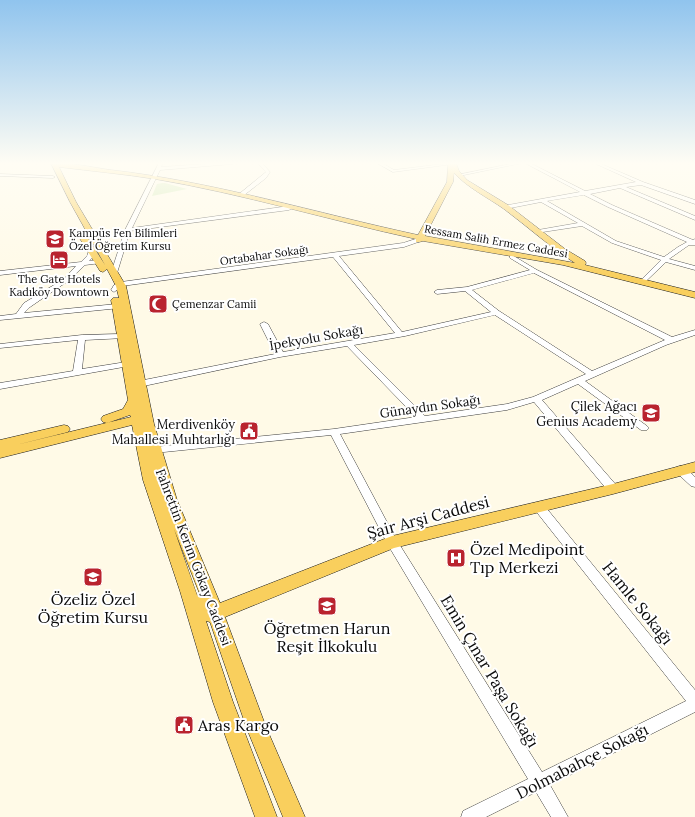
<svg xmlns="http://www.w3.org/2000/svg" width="695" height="817" viewBox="0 0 695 817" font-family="Lora,serif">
	<rect width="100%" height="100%" fill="#fffae7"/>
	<!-- green -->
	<path fill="#d0e8b2" d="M162,183H165L187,189L152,196L157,184Z"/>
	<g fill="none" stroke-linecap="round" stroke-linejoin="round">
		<defs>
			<g id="minor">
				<path d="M159,163H163L161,167L220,163H234L232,164L160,170L132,228L289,206L292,208L289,210L130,231L117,273L112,274L111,273L125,230Z"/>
				<path d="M258,163H262L270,172L266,178L243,196H239V194L266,172Z"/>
				<path d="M377,163H382L394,170L451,163L453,164L393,172Z"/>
				<path d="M515,163H522L459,176L457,175Z"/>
				<path d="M525,163H530L585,191L636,182L594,163H599L643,182L695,200V204L641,185L626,187L695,216V220L620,188L590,194L612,205L693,240L695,239V245H689L669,259L695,266V270L666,262L644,283L642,284L639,282L661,260L612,243L582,226L536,233L535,232L538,230L578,223L541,202L505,209L503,208V206L580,192ZM584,195L608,207L687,242L678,247L664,257L616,241L547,201Z"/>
				<path d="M0,174L53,176L55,177L53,178L0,176Z"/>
				<path d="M419,238L421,239V241L404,247L339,256L402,332L491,312L465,291L437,294L434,292L437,290L467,287L530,270L510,258V256L512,255L537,270L672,337L695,330V335L666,345L585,381L647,426L649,428L647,430H641L578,384L542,400L617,486L618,489L617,492L613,493L609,492L534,402L507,410L340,434L396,539L542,772L686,701L535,510L534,507L535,504L539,503L543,504L695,690V712L550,785L568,817H551L536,792L486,817H461L463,811L528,779L388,545L331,435L154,453L151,452L149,450L151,448L154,447L334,429L416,417L347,346L280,357L139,387L135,384L139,381L275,354L260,324L264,322L268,324L283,352L395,333L333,257L122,286L114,292L111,290L114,285L121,282L403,243ZM534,273L665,340L592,371L499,311L472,290ZM495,315L586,374L533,397L507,404L425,416L354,345L405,336Z"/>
				<path d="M89,251L94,252L93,257L89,261L99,260L102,262L101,263L85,265L68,281L30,307L24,313L117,304L121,306L120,308L0,320V316L16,314L24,303L64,279L76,266L0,275V271L81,262L87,256Z"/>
				<path d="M122,334L126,336L125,338L85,340L82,369L126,362H129L130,364L129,366L0,389V383L73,371L78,340L0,348V344L82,335Z"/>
				<path d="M681,466L685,467L695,477V487L691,486L677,473L676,470L677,467Z"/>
			</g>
			<path id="major" d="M51,163C63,161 96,168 111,170C215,182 316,213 418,235L447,182L448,163H456L459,171L467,180L508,205L565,249L585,261L586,263L585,265L695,292V298L563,265L423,241L419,242H416V239C329,220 243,194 155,179C124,174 91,171 59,167L76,202L126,286L154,424L177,500L220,603L392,536L613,484L695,462V472L613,494L394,548L225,617L266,727L305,817H283L247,729L210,622L206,621L233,702L277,817H255L213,702L180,591L143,480L132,425L0,458V440L64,425L68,426L70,429L68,432L16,445L131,417L130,415L107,423L103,422L101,419L103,416L123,409L128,400L111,300L113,298H119L116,286L107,269L103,272L100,271L77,234L81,232H84L105,265L70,202ZM454,173C468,188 487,197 504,209C528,227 550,247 575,263L425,236L453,182ZM174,529L201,597L197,595Z"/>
		</defs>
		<!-- minor casing -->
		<use href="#minor" stroke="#3d3d3d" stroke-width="1"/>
		<!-- major casing -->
		<use href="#major" stroke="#1b1b1b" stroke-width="1"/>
		<!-- minor -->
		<use href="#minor" fill="#fff" fill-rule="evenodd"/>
		<!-- major -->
		<use href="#major" fill="#f9cf5d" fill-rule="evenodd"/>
	</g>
	<!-- sky -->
	<linearGradient id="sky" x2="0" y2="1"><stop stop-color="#90c4ee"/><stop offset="0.59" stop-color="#fffdf4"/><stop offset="1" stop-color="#fffdf4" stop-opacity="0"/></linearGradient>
	<rect width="695" height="277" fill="url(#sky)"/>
	<!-- icons -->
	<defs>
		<symbol id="school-square" viewBox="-11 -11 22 22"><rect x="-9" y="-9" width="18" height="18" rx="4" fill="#b9232e" stroke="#fff"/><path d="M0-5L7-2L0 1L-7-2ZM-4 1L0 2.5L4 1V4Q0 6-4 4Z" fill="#fff"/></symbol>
		<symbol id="hotel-square" viewBox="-11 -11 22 22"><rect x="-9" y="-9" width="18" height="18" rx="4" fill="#b9232e" stroke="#fff"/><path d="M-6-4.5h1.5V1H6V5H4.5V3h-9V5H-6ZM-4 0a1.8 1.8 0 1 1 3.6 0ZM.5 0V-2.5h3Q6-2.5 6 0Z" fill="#fff"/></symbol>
		<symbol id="mosque-square" viewBox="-11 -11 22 22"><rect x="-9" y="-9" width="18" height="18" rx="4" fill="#b9232e" stroke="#fff"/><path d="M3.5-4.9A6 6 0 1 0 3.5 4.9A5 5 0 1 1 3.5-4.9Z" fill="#fff"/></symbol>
		<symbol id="civic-square" viewBox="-11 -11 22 22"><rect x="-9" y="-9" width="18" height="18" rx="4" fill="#b9232e" stroke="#fff"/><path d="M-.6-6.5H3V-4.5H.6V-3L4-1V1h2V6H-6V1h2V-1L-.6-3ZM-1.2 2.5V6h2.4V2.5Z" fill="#fff"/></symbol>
		<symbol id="hospital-square" viewBox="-11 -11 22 22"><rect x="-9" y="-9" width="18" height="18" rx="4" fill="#b9232e" stroke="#fff"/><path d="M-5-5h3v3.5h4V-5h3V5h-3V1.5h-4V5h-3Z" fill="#fff"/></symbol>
	</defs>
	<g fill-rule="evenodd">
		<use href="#school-square" x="44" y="228" width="22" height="22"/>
		<use href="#hotel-square" x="48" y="249" width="22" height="22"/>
		<use href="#mosque-square" x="147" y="293" width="22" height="22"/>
		<use href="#school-square" x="640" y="402" width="22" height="22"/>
		<use href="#civic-square" x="238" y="420" width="22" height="22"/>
		<use href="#hospital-square" x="445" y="547" width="22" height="22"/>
		<use href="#school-square" x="82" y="566" width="22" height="22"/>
		<use href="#school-square" x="316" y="595" width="22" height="22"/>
		<use href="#civic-square" x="173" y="714" width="22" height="22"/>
	</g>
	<g text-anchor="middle" stroke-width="4" stroke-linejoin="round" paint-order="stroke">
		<!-- far-poi labels -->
		<g font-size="11" fill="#0a0a0a" stroke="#fff" text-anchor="start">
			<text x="69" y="237">Kampüs Fen Bilimleri<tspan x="69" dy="13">Özel Öğretim Kursu</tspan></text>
			<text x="59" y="283" text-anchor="middle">The Gate Hotels<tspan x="59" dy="13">Kadıköy Downtown</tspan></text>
			<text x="172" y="308">Çemenzar Camii</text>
		</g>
		<!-- far-street labels -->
		<g font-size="11" fill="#0a0a0a" stroke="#fff">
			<text transform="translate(496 241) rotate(10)" y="4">Ressam Salih Ermez Caddesi</text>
			<text transform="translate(264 255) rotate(-8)" y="4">Ortabahar Sokağı</text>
		</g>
		<!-- street labels -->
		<g font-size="13" fill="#0a0a0a" stroke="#fff">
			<text transform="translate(316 337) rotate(-10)" y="5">İpekyolu Sokağı</text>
			<text transform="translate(430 406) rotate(-8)" y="5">Günaydın Sokağı</text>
			<text transform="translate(194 557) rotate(69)" y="5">Fahrettin Kerim Gökay Caddesi</text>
		</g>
		<!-- poi labels -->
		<g font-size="13" fill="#0a0a0a" stroke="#fff" text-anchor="end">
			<text x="637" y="411">Çilek Ağacı<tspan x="637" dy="15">Genius Academy</tspan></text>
			<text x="235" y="429">Merdivenköy<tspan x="235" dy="15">Mahallesi Muhtarlığı</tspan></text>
		</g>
		<!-- near-street labels -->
		<g font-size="16" fill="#0a0a0a" stroke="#fff">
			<text transform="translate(428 517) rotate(-15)" y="6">Şair Arşi Caddesi</text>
			<text transform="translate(638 603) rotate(51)" y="6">Hamle Sokağı</text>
			<text transform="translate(490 671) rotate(59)" y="6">Emin Çınar Paşa Sokağı</text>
			<text transform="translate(582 761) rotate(-27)" y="6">Dolmabahçe Sokağı</text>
		</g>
		<!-- near-poi labels -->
		<g font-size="16" fill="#0a0a0a" stroke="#fff" text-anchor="start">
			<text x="470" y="555">Özel Medipoint<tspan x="470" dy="18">Tıp Merkezi</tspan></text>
			<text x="93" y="605" text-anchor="middle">Özeliz Özel<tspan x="93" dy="18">Öğretim Kursu</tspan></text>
			<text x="327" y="634" text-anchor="middle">Öğretmen Harun<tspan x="327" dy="18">Reşit İlkokulu</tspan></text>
			<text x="198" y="731">Aras Kargo</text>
		</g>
	</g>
</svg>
